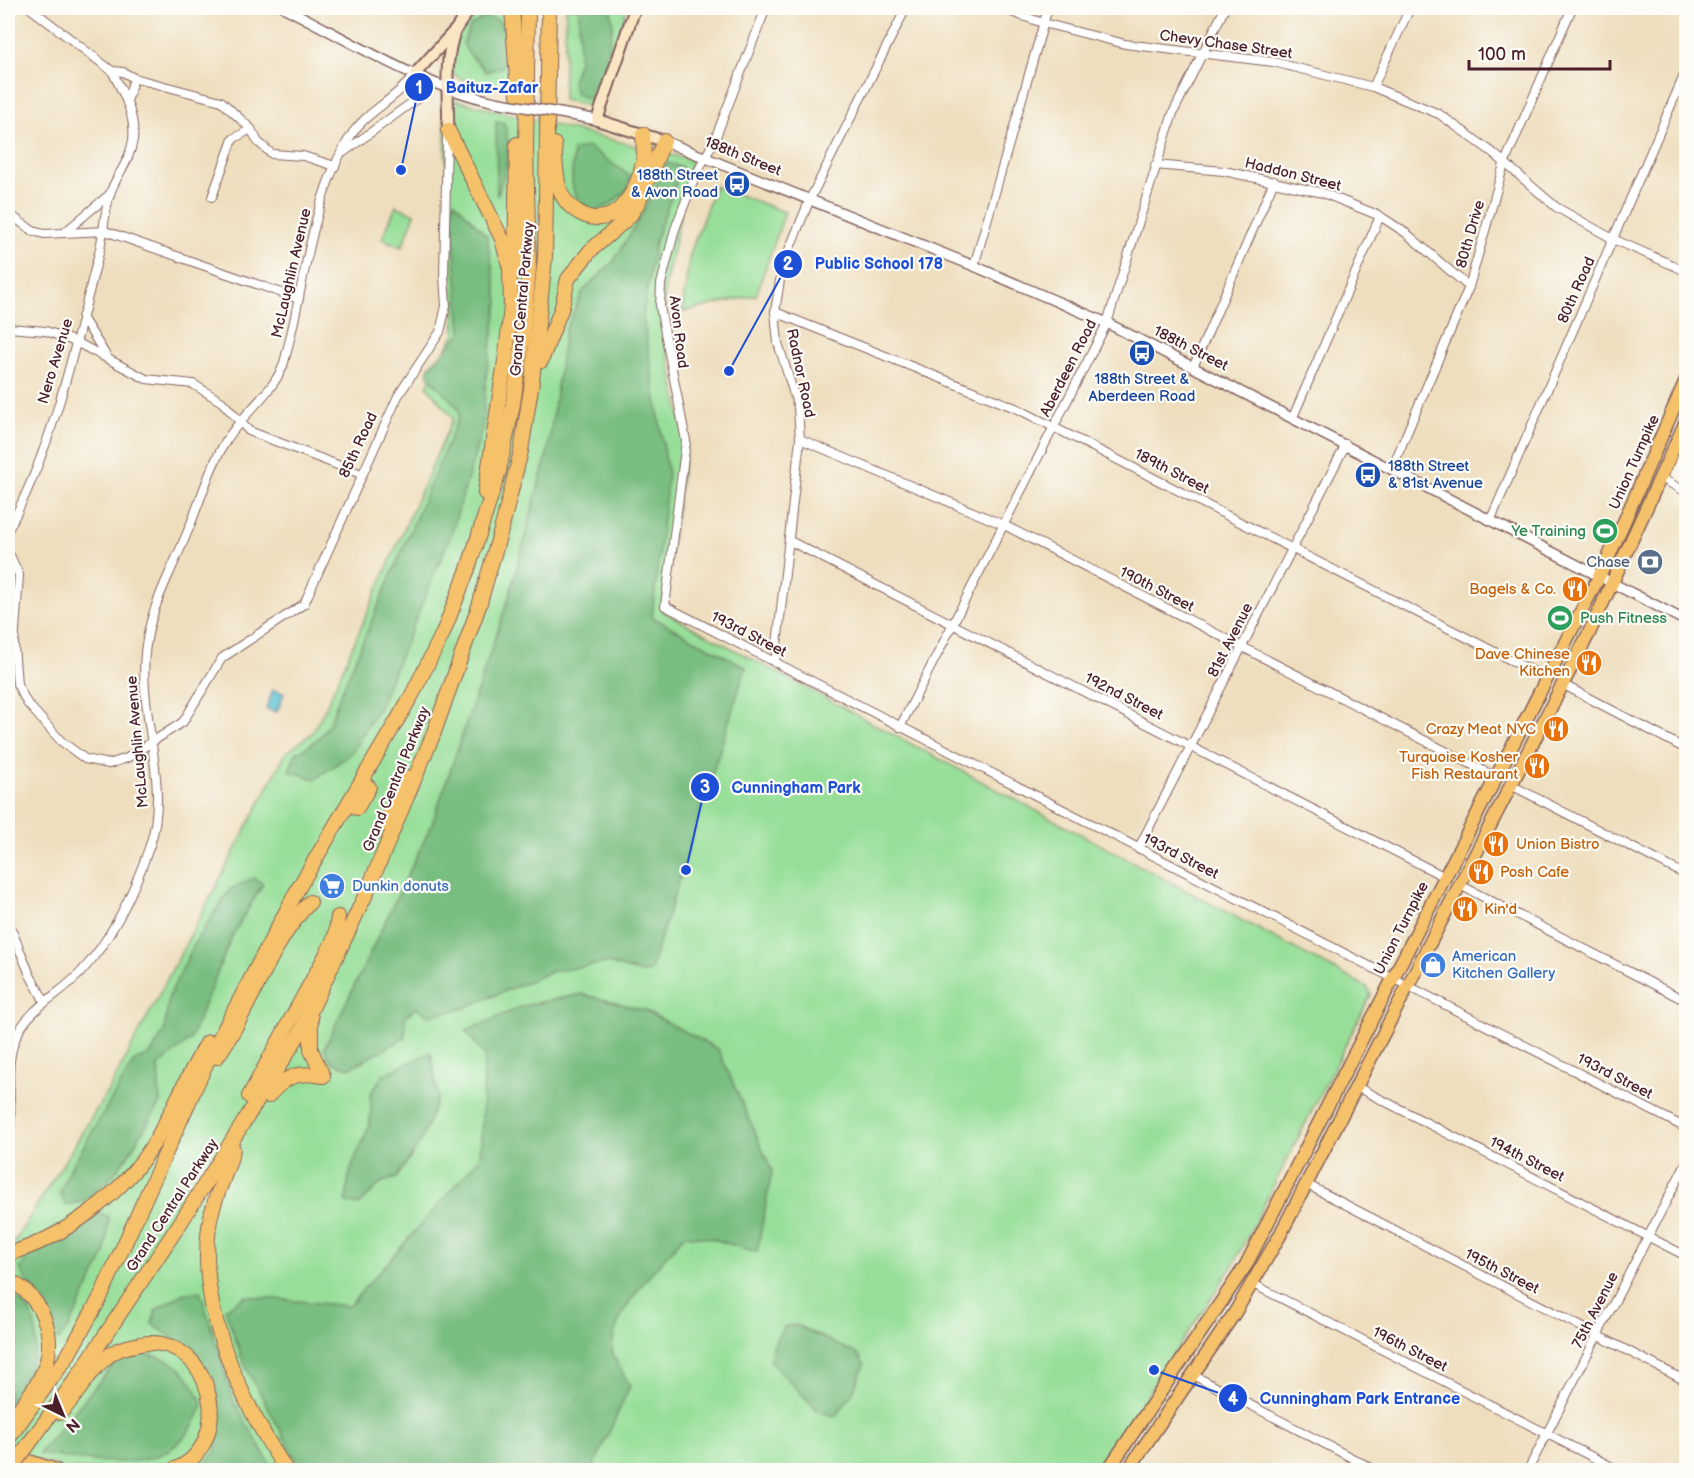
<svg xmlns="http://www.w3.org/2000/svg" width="1694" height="1478" viewBox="0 0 1694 1478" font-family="'Balsamiq Sans',sans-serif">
	<rect width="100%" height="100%" fill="#fdfcf7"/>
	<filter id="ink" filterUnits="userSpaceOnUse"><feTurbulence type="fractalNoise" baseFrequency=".0167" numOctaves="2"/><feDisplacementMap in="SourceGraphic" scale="12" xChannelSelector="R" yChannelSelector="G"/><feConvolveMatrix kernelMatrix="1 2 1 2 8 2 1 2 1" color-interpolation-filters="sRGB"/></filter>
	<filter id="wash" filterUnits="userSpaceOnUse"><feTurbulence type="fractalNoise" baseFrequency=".008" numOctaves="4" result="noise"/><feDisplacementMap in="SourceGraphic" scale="24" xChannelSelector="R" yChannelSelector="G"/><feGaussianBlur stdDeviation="1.35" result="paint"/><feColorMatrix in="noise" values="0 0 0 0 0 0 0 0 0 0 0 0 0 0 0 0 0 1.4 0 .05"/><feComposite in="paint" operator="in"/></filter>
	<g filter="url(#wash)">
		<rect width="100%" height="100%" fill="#eedebe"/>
		<!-- green -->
		<g fill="#97df99" stroke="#707f62" stroke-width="1.5">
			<path d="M476,8H507L515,91L461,79L451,73L458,33Z"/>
			<path d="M566,8H627L600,94H594L593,100L586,105L563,100Z"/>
			<path d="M541,64V122L692,160L664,292L667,347L686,445L662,611L1367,987L1371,995L1233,1265L1097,1470H68L8,1451V1252L110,1088L286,753L312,733L326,707L453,418L427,386L455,333L443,97L537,121Z"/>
			<path d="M715,186L785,212L756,295L682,312L690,254Z"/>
			<path d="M396,206L415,214L402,247L382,239Z"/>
		</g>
		<!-- forest -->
		<g fill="#79be81" stroke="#626e56" stroke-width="1.5">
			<path d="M579,8H615L611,12L613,25L600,92L589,99L576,94L572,81L579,61Z"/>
			<path d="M485,17L498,20C509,36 512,48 505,66L486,72C478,60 468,58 463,43L471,25Z"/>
			<path d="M496,122L504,123C513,150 507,169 497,196Z"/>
			<path d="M589,147L630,176L628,189L609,205L594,212C563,193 574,181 573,150Z"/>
			<path d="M667,163L682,167L655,241L643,316L668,475L652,617L746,667L650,972L642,973L607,963L553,971L462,1009L427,1016L416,1007L405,1017V1038L350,1068L333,1063L324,1049L432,824L510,594L548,450L565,331L583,291L614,261L642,214Z"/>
			<path d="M454,201L487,236L498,302L486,378L483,426L452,532L379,707L351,754L315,779L289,771L296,753C322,740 329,729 337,702L459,417L458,408L428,376V368L461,333L452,212Z"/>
			<path d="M254,878L263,884L232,936L190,1040L158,1066L160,1103L127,1157L109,1180L81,1202L66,1205L60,1193L67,1174L134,1061L150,1055L164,1032L169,996L197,939L230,889Z"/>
			<path d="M581,994L644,1010L718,1049L772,1171L757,1252L710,1238L685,1235C662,1261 606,1317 613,1353C615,1363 625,1376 630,1386L592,1470H302L244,1364L225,1309L246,1296L349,1306L480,1158L485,1056L466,1031L523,1006Z"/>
			<path d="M431,1052L438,1098L420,1143L396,1178L382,1182L359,1205L346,1202C347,1188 348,1175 354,1161C364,1137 375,1122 370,1095L383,1075Z"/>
			<path d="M100,1213L109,1217L105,1254L68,1329L58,1340L52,1336C50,1323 48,1309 40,1298C34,1288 25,1281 20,1269L29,1255L82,1227Z"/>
			<path d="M200,1291L234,1401L273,1470H201L216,1451L218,1409L215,1386L195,1353L152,1324L156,1310L182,1294Z"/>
			<path d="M8,1296C12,1298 20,1301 24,1304C52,1336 25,1383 8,1412Z"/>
			<path d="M796,1325L859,1355L864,1365L852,1394L836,1416L819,1412L769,1360L777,1337L784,1327Z"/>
			<path d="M135,1353C175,1357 186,1368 203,1404C176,1478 114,1464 39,1454L114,1364Z"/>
		</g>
		<!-- water -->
		<path fill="#57c1d3" stroke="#50707f" stroke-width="1.5" d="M273,690L284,693L277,712L266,709Z"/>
	</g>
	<g filter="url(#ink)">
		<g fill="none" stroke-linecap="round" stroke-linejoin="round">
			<defs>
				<g id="minor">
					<path d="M30,8L112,71L123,72L134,78L221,101L251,129L258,142L272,154L303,156L335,166"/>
					<path d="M766,8L715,139L695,177L675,229L661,284L660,307L686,441L665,606L1686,1128"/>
					<path d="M1000,8L1043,23L1125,44L1273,62L1373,87L1439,114L1492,152L1556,207L1613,239L1686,271"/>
					<path d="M1373,87L1410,8"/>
					<path d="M127,102L134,78"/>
					<path d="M344,152L418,98L433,84"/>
					<path d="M1155,165L1224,171L1323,193L1380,216L1406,233L1469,287"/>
					<path d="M212,197L233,139L251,129"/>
					<path d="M8,213L33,231L44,234L105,231L299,299"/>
					<path d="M65,232L110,194"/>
					<path d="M974,266L1048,8"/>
					<path d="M775,312L1018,409L1546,678"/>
					<path d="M82,317L107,357"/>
					<path d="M8,328L46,331L76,342L146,379L193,384L222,402L249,431L361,474"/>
					<path d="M1194,365L1274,181"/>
					<path d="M1293,417L1380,216"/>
					<path d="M800,439L1004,525L1496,777"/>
					<path d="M1392,468L1469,287L1504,164L1572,8"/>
					<path d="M1661,478L1686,492"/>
					<path d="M1491,519L1686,71"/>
					<path d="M8,530C54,445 75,346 99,253C104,234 104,212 110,194C116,175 129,164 133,140C136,115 123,93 112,71"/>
					<path d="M790,541L1445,877"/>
					<path d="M8,551L19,575L14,645L17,684L27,703L61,741L85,759L109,764L127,758L183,722L222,658L304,604L398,396L440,332L446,306L444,276L447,135"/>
					<path d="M775,663L800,439L798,407L778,343L775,312L782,267L810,199L906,8"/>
					<path d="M1562,684L1686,749"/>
					<path d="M900,727L1107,323L1173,113L1225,8"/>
					<path d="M1509,784L1686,875"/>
					<path d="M1138,849L1346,444"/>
					<path d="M1460,885L1686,1001"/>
					<path d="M8,921L30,975L45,1002"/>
					<path d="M1355,1086L1686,1256"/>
					<path d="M8,1142C16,1107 1,1069 17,1035C30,1007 61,994 81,972C113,938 135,889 150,845C172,781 134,707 147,639C153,602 173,568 187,533C200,503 208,470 226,441C242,414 271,395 283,366C304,294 310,197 352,134C367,111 398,98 415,74"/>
					<path d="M1306,1184L1686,1381"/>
					<path d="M1253,1284L1618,1470"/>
					<path d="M1193,1375L1375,1470"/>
					<path d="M1528,1470L1686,1163"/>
				</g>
				<g id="tertiary">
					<path d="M285,8C353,42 420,86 495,102"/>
					<path d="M577,116L597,120"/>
					<path d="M664,141L974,266L1107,323L1686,621"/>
				</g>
				<g id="secondary">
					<path d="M635,8L597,120L664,141"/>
					<path d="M415,74L454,31"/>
					<path d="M448,130C449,98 443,63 455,31C459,23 466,15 471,8"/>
				</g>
				<g id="primary">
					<path d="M8,1454L56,1470"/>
					<path d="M1108,1470L1246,1265L1606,563L1686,380"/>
					<path d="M1128,1470L1234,1314L1279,1237L1590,631L1686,421"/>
				</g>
				<g id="motorway">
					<path d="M512,8L518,95"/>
					<path d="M448,130L502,239L510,269L511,306L506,354L485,493"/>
					<path d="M554,144C556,161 555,180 562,195C567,205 576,212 586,216C619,228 638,187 643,162C645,154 643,143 643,134"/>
					<path d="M515,266L517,144"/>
					<path d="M541,361L562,307L568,279L590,251L629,217L638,203L664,141"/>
					<path d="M357,808L369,787"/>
					<path d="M385,824L407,777"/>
					<path d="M311,1018V1050L323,1076"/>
					<path d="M217,1057C252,1008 268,946 310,902"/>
					<path d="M249,1096L326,955L335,937L338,917"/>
					<path d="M268,1096C286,1076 297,1071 323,1076"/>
					<path d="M233,1149C227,1176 212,1199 209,1227C197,1310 242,1402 286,1470"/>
					<path d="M8,1254C64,1238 124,1193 154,1143C174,1110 187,1074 208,1042"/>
					<path d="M8,1280C43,1296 59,1338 42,1374C34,1392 19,1408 8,1424"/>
					<path d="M60,1413C79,1395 91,1366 114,1352C122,1347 131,1346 140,1344C212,1331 239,1446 173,1470"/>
					<path d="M8,1439L67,1357L100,1298L206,1064L299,887L412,695L443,633L468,569L499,471L513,404L523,336L529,268L526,148L528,8"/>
					<path d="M26,1448L76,1379L181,1222L301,1031L366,894L433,735L479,606L503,523L521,451L532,382L545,257L549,8"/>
				</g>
			</defs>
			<!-- minor casing -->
			<use href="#minor" stroke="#83625e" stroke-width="10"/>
			<!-- tertiary casing -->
			<use href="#tertiary" stroke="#83625e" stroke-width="12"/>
			<!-- secondary casing -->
			<use href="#secondary" stroke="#83625e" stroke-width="14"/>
			<!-- primary casing -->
			<use href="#primary" stroke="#83625e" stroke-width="15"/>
			<!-- motorway casing -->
			<use href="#motorway" stroke="#83625e" stroke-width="16"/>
			<!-- minor -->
			<use href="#minor" stroke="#fff" stroke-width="8"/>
			<!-- tertiary -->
			<use href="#tertiary" stroke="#fff" stroke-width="9"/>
			<!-- secondary -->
			<use href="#secondary" stroke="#fbe6c4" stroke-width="10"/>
			<!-- primary -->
			<use href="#primary" stroke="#f5c16b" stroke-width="12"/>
			<!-- motorway -->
			<use href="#motorway" stroke="#f5c16b" stroke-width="14"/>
			<defs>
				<path id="tertiary-bridge" d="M495,102L577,116"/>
				<path id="motorway-bridge" d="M9,1470L26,1448"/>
			</defs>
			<!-- tertiary-bridge casing -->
			<use href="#tertiary-bridge" stroke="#83625e" stroke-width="12" stroke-linecap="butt"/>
			<!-- motorway-bridge casing -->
			<use href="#motorway-bridge" stroke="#83625e" stroke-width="16" stroke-linecap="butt"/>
			<!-- tertiary-bridge -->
			<use href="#tertiary-bridge" stroke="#fff" stroke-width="9"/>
			<!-- motorway-bridge -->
			<use href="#motorway-bridge" stroke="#f5c16b" stroke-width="14"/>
		</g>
	</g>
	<!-- icons -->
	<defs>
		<symbol id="bus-disc" viewBox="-11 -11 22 22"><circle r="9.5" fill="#1a4fb4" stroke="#fdfcf7"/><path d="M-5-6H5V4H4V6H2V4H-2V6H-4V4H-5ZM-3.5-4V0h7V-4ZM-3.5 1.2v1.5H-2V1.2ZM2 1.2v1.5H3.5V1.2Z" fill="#fff"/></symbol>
		<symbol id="stadium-disc" viewBox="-11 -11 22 22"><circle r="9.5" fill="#2e9e5b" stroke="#fdfcf7"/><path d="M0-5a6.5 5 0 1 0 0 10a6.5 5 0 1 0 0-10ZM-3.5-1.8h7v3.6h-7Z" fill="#fff"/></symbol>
		<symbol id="bank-disc" viewBox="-11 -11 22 22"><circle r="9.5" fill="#5c6f8a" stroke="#fdfcf7"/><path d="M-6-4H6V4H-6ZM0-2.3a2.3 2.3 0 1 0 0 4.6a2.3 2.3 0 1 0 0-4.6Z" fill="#fff"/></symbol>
		<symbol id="restaurant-disc" viewBox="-11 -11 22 22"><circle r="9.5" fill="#e8710a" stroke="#fdfcf7"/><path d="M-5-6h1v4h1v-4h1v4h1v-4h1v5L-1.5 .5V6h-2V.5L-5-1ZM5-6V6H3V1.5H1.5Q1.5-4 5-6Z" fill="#fff"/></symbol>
		<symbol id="supermarket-disc" viewBox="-11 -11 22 22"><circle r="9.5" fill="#3f7fe0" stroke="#fdfcf7"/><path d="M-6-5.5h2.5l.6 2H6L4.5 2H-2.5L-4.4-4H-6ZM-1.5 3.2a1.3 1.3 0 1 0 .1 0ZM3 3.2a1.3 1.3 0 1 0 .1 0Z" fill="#fff"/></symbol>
		<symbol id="shop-disc" viewBox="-11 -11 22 22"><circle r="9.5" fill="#3f7fe0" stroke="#fdfcf7"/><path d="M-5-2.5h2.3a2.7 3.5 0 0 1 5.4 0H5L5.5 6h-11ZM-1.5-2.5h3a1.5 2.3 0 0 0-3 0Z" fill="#fff"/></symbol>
	</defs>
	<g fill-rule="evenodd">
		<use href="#bus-disc" x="722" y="169" width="30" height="30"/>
		<use href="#bus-disc" x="1127" y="338" width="30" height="30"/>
		<use href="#bus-disc" x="1353" y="460" width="30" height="30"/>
		<use href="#stadium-disc" x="1590" y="516" width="30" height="30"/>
		<use href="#bank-disc" x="1635" y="547" width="30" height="30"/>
		<use href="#restaurant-disc" x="1560" y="574" width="30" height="30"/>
		<use href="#stadium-disc" x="1545" y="603" width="30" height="30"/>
		<use href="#restaurant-disc" x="1574" y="648" width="30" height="30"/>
		<use href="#restaurant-disc" x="1541" y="714" width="30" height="30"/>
		<use href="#restaurant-disc" x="1522" y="751" width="30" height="30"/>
		<use href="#restaurant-disc" x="1481" y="829" width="30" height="30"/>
		<use href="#restaurant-disc" x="1466" y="857" width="30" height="30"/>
		<use href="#supermarket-disc" x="317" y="871" width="30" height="30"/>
		<use href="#restaurant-disc" x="1450" y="894" width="30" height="30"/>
		<use href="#shop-disc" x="1418" y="950" width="30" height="30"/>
	</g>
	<g text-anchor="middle" stroke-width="4.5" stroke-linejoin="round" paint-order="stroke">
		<!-- street labels -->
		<g font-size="15" fill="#4a1f2b" stroke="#fdfcf7">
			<text transform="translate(1226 44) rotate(8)" y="5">Chevy Chase Street</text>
			<text transform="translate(743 156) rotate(22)" y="5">188th Street</text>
			<text transform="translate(1293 174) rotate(14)" y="5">Haddon Street</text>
			<text transform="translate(1470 234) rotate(-74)" y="5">80th Drive</text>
			<text transform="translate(291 273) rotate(-77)" y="5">McLaughlin Avenue</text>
			<text transform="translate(1576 290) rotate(-66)" y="5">80th Road</text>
			<text transform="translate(522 299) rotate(-85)" y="5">Grand Central Parkway</text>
			<text transform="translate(679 332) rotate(83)" y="5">Avon Road</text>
			<text transform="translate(1191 348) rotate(27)" y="5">188th Street</text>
			<text transform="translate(55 361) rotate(-73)" y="5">Nero Avenue</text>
			<text transform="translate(1068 368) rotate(-63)" y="5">Aberdeen Road</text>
			<text transform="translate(801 373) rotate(78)" y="5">Radnor Road</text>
			<text transform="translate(358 445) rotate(-65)" y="5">85th Road</text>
			<text transform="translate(1634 462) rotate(-66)" y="5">Union Turnpike</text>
			<text transform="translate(1172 471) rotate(27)" y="5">189th Street</text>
			<text transform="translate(1157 589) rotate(27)" y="5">190th Street</text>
			<text transform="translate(749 634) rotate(27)" y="5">193rd Street</text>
			<text transform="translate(1230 640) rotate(-63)" y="5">81st Avenue</text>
			<text transform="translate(1124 696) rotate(27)" y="5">192nd Street</text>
			<text transform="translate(137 742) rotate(-95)" y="5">McLaughlin Avenue</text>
			<text transform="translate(396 779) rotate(-68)" y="5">Grand Central Parkway</text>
			<text transform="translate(1181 856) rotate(27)" y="5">193rd Street</text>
			<text transform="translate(1401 928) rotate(-63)" y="5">Union Turnpike</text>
			<text transform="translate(1615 1076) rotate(27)" y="5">193rd Street</text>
			<text transform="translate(1527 1159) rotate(27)" y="5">194th Street</text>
			<text transform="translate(172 1205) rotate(-57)" y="5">Grand Central Parkway</text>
			<text transform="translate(1502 1271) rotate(27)" y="5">195th Street</text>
			<text transform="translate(1595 1310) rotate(-63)" y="5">75th Avenue</text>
			<text transform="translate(1410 1349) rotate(27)" y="5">196th Street</text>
		</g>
		<!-- transit labels -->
		<g font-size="15" fill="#164399" stroke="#fdfcf7" text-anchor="end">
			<text x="718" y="180">188th Street<tspan x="718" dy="17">&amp; Avon Road</tspan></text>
			<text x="1142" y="384" text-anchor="middle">188th Street &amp;<tspan x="1142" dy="17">Aberdeen Road</tspan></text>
			<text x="1388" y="471" text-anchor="start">188th Street<tspan x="1388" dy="17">&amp; 81st Avenue</tspan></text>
		</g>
		<!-- leisure labels -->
		<g font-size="15" fill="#27864d" stroke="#fdfcf7" text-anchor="end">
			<text x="1586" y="536">Ye Training</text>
			<text x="1580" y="623" text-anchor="start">Push Fitness</text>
		</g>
		<!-- service labels -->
		<g font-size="15" fill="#4e5e75" stroke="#fdfcf7" text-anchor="end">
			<text x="1630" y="567">Chase</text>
		</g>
		<!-- food labels -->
		<g font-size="15" fill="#c56008" stroke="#fdfcf7" text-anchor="end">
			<text x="1556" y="594">Bagels &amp; Co.</text>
			<text x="1570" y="659">Dave Chinese<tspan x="1570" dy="17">Kitchen</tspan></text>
			<text x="1536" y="734">Crazy Meat NYC</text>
			<text x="1518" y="762">Turquoise Kosher<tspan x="1518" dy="17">Fish Restaurant</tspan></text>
			<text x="1516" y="849" text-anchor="start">Union Bistro</text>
			<text x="1500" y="877" text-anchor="start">Posh Cafe</text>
			<text x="1484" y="914" text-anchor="start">Kin'd</text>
		</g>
		<!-- shop labels -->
		<g font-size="15" fill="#366cbe" stroke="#fdfcf7" text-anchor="start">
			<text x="352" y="891">Dunkin donuts</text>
			<text x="1452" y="961">American<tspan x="1452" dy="17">Kitchen Gallery</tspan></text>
		</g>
	</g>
	<!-- callouts -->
	<path fill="none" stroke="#1d4ed8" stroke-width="2" d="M401 170L419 87M729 371L788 264M686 870L705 787M1154 1370L1233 1398"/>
	<g fill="#1d4ed8" stroke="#fdfcf7" stroke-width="2">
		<circle cx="401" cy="170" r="6"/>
		<circle cx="729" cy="371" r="6"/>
		<circle cx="686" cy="870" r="6"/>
		<circle cx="1154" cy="1370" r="6"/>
		<circle cx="419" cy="87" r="15"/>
		<circle cx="788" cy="264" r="15"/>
		<circle cx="705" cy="787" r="15"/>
		<circle cx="1233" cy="1398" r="15"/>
	</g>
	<g font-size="18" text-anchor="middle" font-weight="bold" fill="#fff">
		<text x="419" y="94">1</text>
		<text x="788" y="270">2</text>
		<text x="705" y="793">3</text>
		<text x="1233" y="1405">4</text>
	</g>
	<g font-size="16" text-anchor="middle" font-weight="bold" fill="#1d4ed8" stroke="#fdfcf7" stroke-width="4.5" stroke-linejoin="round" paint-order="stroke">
		<text x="492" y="93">Baituz-Zafar</text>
		<text x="879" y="269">Public School 178</text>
		<text x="796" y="793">Cunningham Park</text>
		<text x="1360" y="1404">Cunningham Park Entrance</text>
	</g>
	<!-- margin -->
	<rect width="1694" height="1478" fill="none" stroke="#fdfcf7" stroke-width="30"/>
	<!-- north arrow -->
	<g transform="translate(63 1415) rotate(137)" stroke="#fdfcf7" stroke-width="4.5" paint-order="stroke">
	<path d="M0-4.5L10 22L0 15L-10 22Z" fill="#4a1f2b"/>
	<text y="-9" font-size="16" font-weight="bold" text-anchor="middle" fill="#4a1f2b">N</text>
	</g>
	<!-- scale -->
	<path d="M1469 60v9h141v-9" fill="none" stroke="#4a1f2b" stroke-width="3"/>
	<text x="1478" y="60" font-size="18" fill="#4a1f2b" stroke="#fdfcf7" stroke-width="4.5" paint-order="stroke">100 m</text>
</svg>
